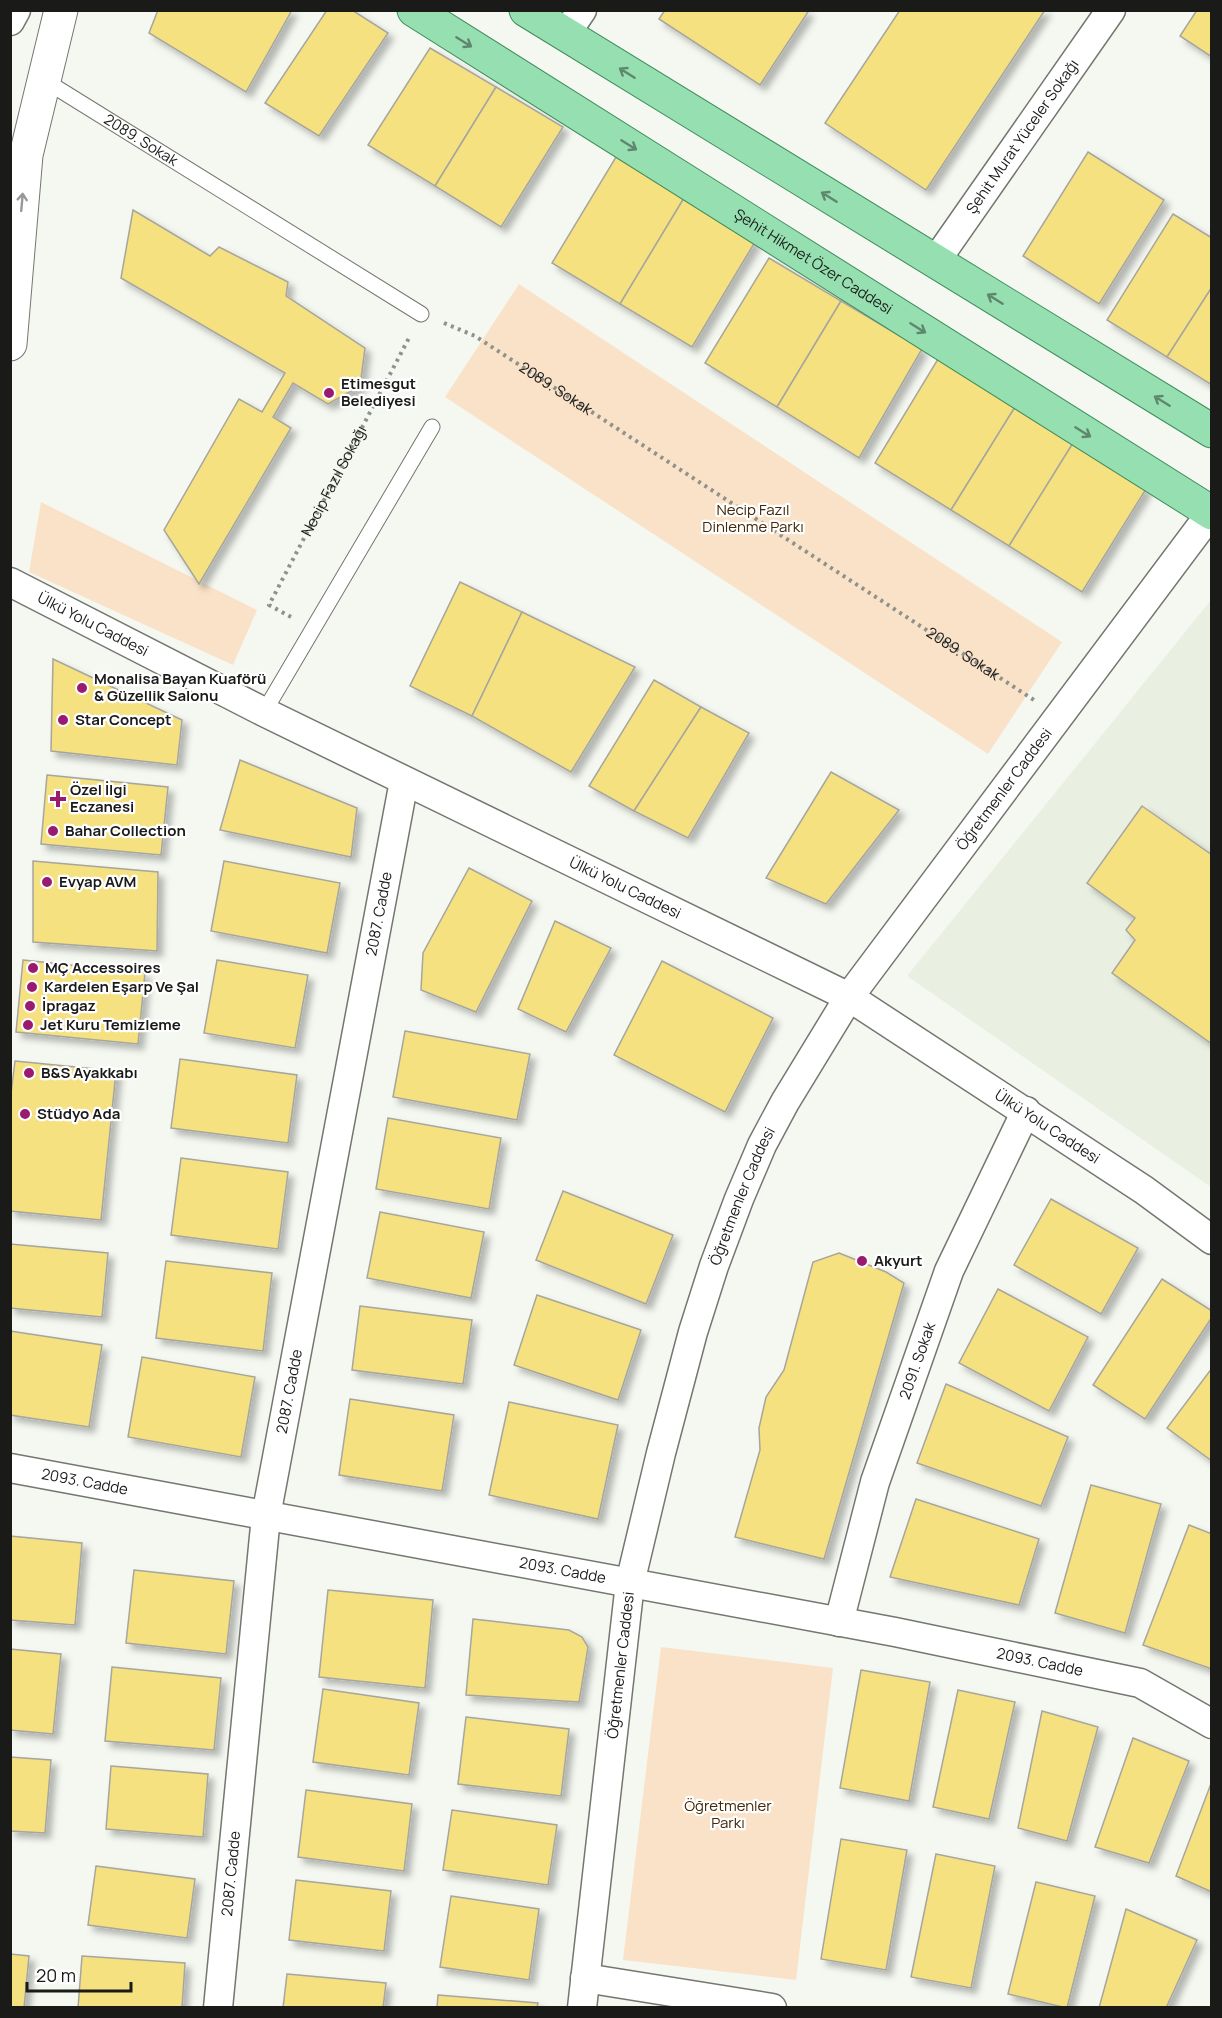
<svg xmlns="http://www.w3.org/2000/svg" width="1222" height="2018" viewBox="0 0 1222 2018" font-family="Manrope,sans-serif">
	<defs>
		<filter id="shadow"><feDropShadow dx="5.5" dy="5.5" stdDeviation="3" flood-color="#0004"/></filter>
	</defs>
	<rect width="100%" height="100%" fill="#f5f8f1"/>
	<!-- built -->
	<path fill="#e9efe1" d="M1211,600V1187L907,976Z"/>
	<!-- green -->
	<g fill="#fae2c8">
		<path d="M519,284L1062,642L988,754L445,397Z"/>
		<path d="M41,502L257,610L233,665L29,572Z"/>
		<path d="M661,1647L833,1668L796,1980L623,1960Z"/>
	</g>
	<!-- building -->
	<g fill="#f6e181" stroke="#a7a69e" stroke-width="1.5" filter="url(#shadow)">
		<path d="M158,10H292L246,92L149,33Z"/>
		<path d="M327,10H352L388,33L319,136L265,103Z"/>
		<path d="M665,10H805L808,12L760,85L659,19Z"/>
		<path d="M900,10H1045L926,190L825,123Z"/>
		<path d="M1197,10H1212V57L1180,36Z"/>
		<path d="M430,48L496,87L435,186L368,145Z"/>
		<path d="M496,87L563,127L501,227L435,186Z"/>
		<path d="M1088,152L1164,200L1099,304L1023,256Z"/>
		<path d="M616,157L684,198L620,304L552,263Z"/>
		<path d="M684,198L755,242L692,347L620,304Z"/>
		<path d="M133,210L210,256L219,247L288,282L286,296L365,348L360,386L328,404L293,383L273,417L291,428L199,584L164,530L239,399L262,412L285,373L121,278Z"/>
		<path d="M1173,214L1212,238V287L1167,357L1107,320Z"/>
		<path d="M769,258L841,301L777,407L705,363Z"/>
		<path d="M1212,287V385L1167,357Z"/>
		<path d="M841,301L922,349L859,458L777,407Z"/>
		<path d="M938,359L1015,407L951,510L875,463Z"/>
		<path d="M1015,407L1073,443L1009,546L951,510Z"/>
		<path d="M1073,443L1146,489L1082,592L1009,546Z"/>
		<path d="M460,582L522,612L472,716L410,686Z"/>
		<path d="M522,612L635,667L571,772L472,716Z"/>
		<path d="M53,659L182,720L177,765L51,751Z"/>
		<path d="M654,680L701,707L634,811L589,786Z"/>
		<path d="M701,707L749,733L688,838L634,811Z"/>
		<path d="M240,760L357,808L351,857L220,830Z"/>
		<path d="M831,772L899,810L826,904L766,878Z"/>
		<path d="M47,775L168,787L161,855L41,844Z"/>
		<path d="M1142,806L1212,855V1044L1112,973L1135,940L1126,930L1135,918L1087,883Z"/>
		<path d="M33,861L158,872L157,951L33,942Z"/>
		<path d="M224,861L340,883L327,953L211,931Z"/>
		<path d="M469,868L532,901L476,1012L421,990L423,953Z"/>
		<path d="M555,921L611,948L566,1032L518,1009Z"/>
		<path d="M23,960L145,973L138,1044L16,1032Z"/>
		<path d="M217,960L308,975L295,1048L204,1033Z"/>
		<path d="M662,961L773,1018L725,1112L614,1055Z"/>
		<path d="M405,1031L530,1054L517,1120L393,1097Z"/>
		<path d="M180,1059L297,1075L288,1143L171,1128Z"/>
		<path d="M15,1061L116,1071L101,1220L10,1211V1102Z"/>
		<path d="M388,1118L501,1138L489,1209L376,1189Z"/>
		<path d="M181,1158L288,1172L278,1249L171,1235Z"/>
		<path d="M563,1191L673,1235L646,1304L536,1260Z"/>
		<path d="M1051,1199L1138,1248L1101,1314L1014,1265Z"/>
		<path d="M380,1212L484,1232L471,1298L367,1278Z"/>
		<path d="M10,1244L108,1253L102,1317L10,1308Z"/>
		<path d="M839,1253L886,1272L904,1283L824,1559L735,1537L760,1450L759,1428L766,1397L784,1370L813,1262Z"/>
		<path d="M166,1261L272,1273L263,1351L156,1338Z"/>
		<path d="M1162,1279L1212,1311V1317L1145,1419L1093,1385Z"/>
		<path d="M998,1289L1088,1337L1049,1411L959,1363Z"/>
		<path d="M537,1295L641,1330L618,1400L514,1365Z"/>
		<path d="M360,1306L472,1320L463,1384L352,1370Z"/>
		<path d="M10,1331L102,1345L89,1427L10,1415Z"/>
		<path d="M142,1357L255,1377L241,1457L128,1437Z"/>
		<path d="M1212,1368V1461L1167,1428Z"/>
		<path d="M946,1384L1068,1437L1041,1506L917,1463Z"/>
		<path d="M350,1399L454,1415L442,1491L339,1475Z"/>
		<path d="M509,1402L618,1425L598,1519L489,1495Z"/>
		<path d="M1091,1485L1161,1504L1125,1633L1055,1613Z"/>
		<path d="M916,1499L1039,1539L1019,1605L890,1577Z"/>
		<path d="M1189,1525L1212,1534V1669L1143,1645Z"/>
		<path d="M10,1536L82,1543L75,1625L10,1620Z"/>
		<path d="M134,1570L234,1581L226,1654L126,1643Z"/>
		<path d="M328,1590L433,1600L425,1688L319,1677Z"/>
		<path d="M473,1619L569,1630L582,1637L588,1647L579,1702L466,1695Z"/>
		<path d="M10,1649L61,1654L53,1734L10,1730Z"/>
		<path d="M112,1667L221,1678L214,1750L105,1741Z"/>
		<path d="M861,1670L930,1682L909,1801L840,1788Z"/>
		<path d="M323,1689L419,1703L409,1775L313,1762Z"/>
		<path d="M958,1690L1015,1702L989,1819L933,1807Z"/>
		<path d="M1042,1711L1098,1727L1067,1841L1018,1828Z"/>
		<path d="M466,1717L569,1729L561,1796L458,1784Z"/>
		<path d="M1133,1738L1189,1761L1149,1863L1095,1847Z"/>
		<path d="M10,1757L51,1760L45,1833L10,1831Z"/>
		<path d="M111,1766L208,1774L203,1837L106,1829Z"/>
		<path d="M1212,1781V1892L1176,1876Z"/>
		<path d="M306,1790L412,1804L404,1871L298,1857Z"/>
		<path d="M452,1810L557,1825L548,1885L443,1870Z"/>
		<path d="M841,1839L907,1850L886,1970L821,1959Z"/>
		<path d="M936,1854L995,1866L971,1988L911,1977Z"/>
		<path d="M96,1866L195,1879L187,1938L88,1925Z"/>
		<path d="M296,1880L391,1891L384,1951L289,1940Z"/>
		<path d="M1036,1882L1095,1896L1067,2008L1008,1994Z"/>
		<path d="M451,1896L539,1909L529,1980L440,1967Z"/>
		<path d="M1126,1909L1197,1940L1166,2008H1099Z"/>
		<path d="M10,1954L29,1956L24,2008H10Z"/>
		<path d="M82,1956L185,1963L182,2008H78Z"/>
		<path d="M287,1974L386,1983L383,2008H283Z"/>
		<path d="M438,1995L538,2003L537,2008H437Z"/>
	</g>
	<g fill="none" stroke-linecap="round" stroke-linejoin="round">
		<defs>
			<g id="lane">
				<path id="s3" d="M44,80L421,314"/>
				<path d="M264,712L432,427"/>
			</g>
			<g id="street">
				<path d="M10,21L16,10"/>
				<path d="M565,35L582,10"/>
				<path id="s4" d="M935,262L1111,10"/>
				<path id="s5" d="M10,582L264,712L849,997L1144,1190L1212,1240"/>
				<path id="s6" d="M10,1468L895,1632L1140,1683L1212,1724"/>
				<path id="s7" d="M839,1622L875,1482L949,1271L1026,1111"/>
				<path d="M585,1978L772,2008"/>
				<path id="s8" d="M218,2008L266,1516L404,781"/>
				<path id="s9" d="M582,2008L630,1583L661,1453L693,1332L714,1266L739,1199L762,1145L785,1102L849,997L1211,513"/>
			</g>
			<path id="secondary" d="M10,344L26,155L61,10"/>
			<g id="primary">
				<path id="s10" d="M414,10L1212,513"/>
				<path d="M526,10L1212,431"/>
			</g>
		</defs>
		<!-- lane casing -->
		<use href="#lane" stroke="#747770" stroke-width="17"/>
		<!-- street casing -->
		<use href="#street" stroke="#747770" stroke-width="31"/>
		<!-- secondary casing -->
		<use href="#secondary" stroke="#747770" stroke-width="35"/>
		<!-- primary casing -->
		<use href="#primary" stroke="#3d8c5a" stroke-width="35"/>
		<!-- path -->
		<g stroke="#8f918c" stroke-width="4" stroke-dasharray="3 4.5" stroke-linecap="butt">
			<path id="s1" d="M444,323L475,336L1034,700"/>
			<path id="s2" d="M291,617L269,605L410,336"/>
		</g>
		<!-- lane -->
		<use href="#lane" stroke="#fff" stroke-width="15"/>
		<!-- street -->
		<use href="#street" stroke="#fff" stroke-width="28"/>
		<!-- secondary -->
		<use href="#secondary" stroke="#fff" stroke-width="33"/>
		<!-- primary -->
		<use href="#primary" stroke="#96dfb1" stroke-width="33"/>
	</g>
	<!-- one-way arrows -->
	<defs><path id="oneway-shaft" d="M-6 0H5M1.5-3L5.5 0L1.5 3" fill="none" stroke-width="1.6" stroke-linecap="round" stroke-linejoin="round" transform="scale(1.5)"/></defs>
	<g stroke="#5e876d">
		<use href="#oneway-shaft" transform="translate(464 42) rotate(32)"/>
		<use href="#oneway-shaft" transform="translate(627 73) rotate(-148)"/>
		<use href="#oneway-shaft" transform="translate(629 145) rotate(32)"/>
		<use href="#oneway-shaft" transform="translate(829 197) rotate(-148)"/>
		<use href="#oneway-shaft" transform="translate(995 299) rotate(-148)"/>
		<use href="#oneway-shaft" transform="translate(918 328) rotate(32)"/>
		<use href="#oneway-shaft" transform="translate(1162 401) rotate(-148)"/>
		<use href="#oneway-shaft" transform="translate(1083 432) rotate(32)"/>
	</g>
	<use stroke="#989898" href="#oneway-shaft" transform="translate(22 202) rotate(-85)"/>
	<!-- markers -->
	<g fill="#9a1a70" stroke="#fff" stroke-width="2">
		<circle cx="329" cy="393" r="6"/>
		<circle cx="82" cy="688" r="6"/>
		<circle cx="63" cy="720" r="6"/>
		<path d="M55 790h6v6h6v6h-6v6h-6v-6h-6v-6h6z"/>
		<circle cx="53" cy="831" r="6"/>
		<circle cx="47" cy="882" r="6"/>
		<circle cx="33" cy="968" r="6"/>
		<circle cx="32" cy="987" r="6"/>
		<circle cx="30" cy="1006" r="6"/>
		<circle cx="28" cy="1025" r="6"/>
		<circle cx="29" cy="1073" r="6"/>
		<circle cx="25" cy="1114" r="6"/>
		<circle cx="862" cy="1261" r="6"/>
	</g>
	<g text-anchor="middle" stroke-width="4.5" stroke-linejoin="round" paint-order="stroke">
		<!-- street labels -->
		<g font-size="15" fill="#1a1b19" stroke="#fff">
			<text dy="5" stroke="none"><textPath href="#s4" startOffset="153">Şehit Murat Yüceler Sokağı</textPath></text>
			<text dy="5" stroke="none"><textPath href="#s3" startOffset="114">2089. Sokak</textPath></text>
			<text dy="5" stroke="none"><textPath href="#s10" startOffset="472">Şehit Hikmet Özer Caddesi</textPath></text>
			<text dy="5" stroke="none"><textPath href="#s1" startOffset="130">2089. Sokak</textPath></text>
			<text dy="5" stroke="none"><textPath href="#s2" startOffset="165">Necip Fazıl Sokağı</textPath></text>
			<text dy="5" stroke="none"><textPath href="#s5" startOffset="93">Ülkü Yolu Caddesi</textPath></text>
			<text dy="5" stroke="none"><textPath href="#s1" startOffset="616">2089. Sokak</textPath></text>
			<text dy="5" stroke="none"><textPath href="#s9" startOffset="1317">Öğretmenler Caddesi</textPath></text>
			<text dy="5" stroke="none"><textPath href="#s5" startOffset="687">Ülkü Yolu Caddesi</textPath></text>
			<text dy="5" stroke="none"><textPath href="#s8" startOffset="1107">2087. Cadde</textPath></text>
			<text dy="5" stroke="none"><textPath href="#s5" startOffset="1173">Ülkü Yolu Caddesi</textPath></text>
			<text dy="5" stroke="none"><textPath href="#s9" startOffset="831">Öğretmenler Caddesi</textPath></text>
			<text dy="5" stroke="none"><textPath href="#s7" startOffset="273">2091. Sokak</textPath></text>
			<text dy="5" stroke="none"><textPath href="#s8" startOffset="621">2087. Cadde</textPath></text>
			<text dy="5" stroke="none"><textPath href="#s6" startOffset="76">2093. Cadde</textPath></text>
			<text dy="5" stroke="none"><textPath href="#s6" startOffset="562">2093. Cadde</textPath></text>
			<text dy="5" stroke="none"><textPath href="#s6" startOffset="1048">2093. Cadde</textPath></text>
			<text dy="5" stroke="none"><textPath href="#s9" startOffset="345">Öğretmenler Caddesi</textPath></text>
			<text dy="5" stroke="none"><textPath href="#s8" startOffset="135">2087. Cadde</textPath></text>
		</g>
		<!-- poi labels -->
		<g font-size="15" font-weight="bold" fill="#1a1b19" stroke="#fff" text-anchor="start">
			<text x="341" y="389">Etimesgut<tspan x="341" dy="17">Belediyesi</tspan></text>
			<text x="94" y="684">Monalisa Bayan Kuaförü<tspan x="94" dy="17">&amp; Güzellik Salonu</tspan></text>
			<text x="75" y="725">Star Concept</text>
			<text x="70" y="795">Özel İlgi<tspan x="70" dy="17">Eczanesi</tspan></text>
			<text x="65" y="836">Bahar Collection</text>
			<text x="59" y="887">Evyap AVM</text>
			<text x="45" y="973">MÇ Accessoires</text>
			<text x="44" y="992">Kardelen Eşarp Ve Şal</text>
			<text x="42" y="1011">İpragaz</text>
			<text x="40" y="1030">Jet Kuru Temizleme</text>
			<text x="41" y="1078">B&amp;S Ayakkabı</text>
			<text x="37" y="1119">Stüdyo Ada</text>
			<text x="874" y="1266">Akyurt</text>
		</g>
		<!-- park labels -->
		<g font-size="15" fill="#412806" stroke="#fff">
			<text x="753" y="515">Necip Fazıl<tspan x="753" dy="17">Dinlenme Parkı</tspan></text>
			<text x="728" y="1811">Öğretmenler<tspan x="728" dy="17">Parkı</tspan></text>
		</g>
	</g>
	<!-- border -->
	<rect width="1222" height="2018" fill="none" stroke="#1a1b19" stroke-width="24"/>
	<!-- scale -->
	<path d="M27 1982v9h104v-9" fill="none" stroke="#1a1b19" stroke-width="3"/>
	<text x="36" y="1982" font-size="18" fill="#1a1b19" stroke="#ffffff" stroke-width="4.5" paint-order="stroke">20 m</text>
</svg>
